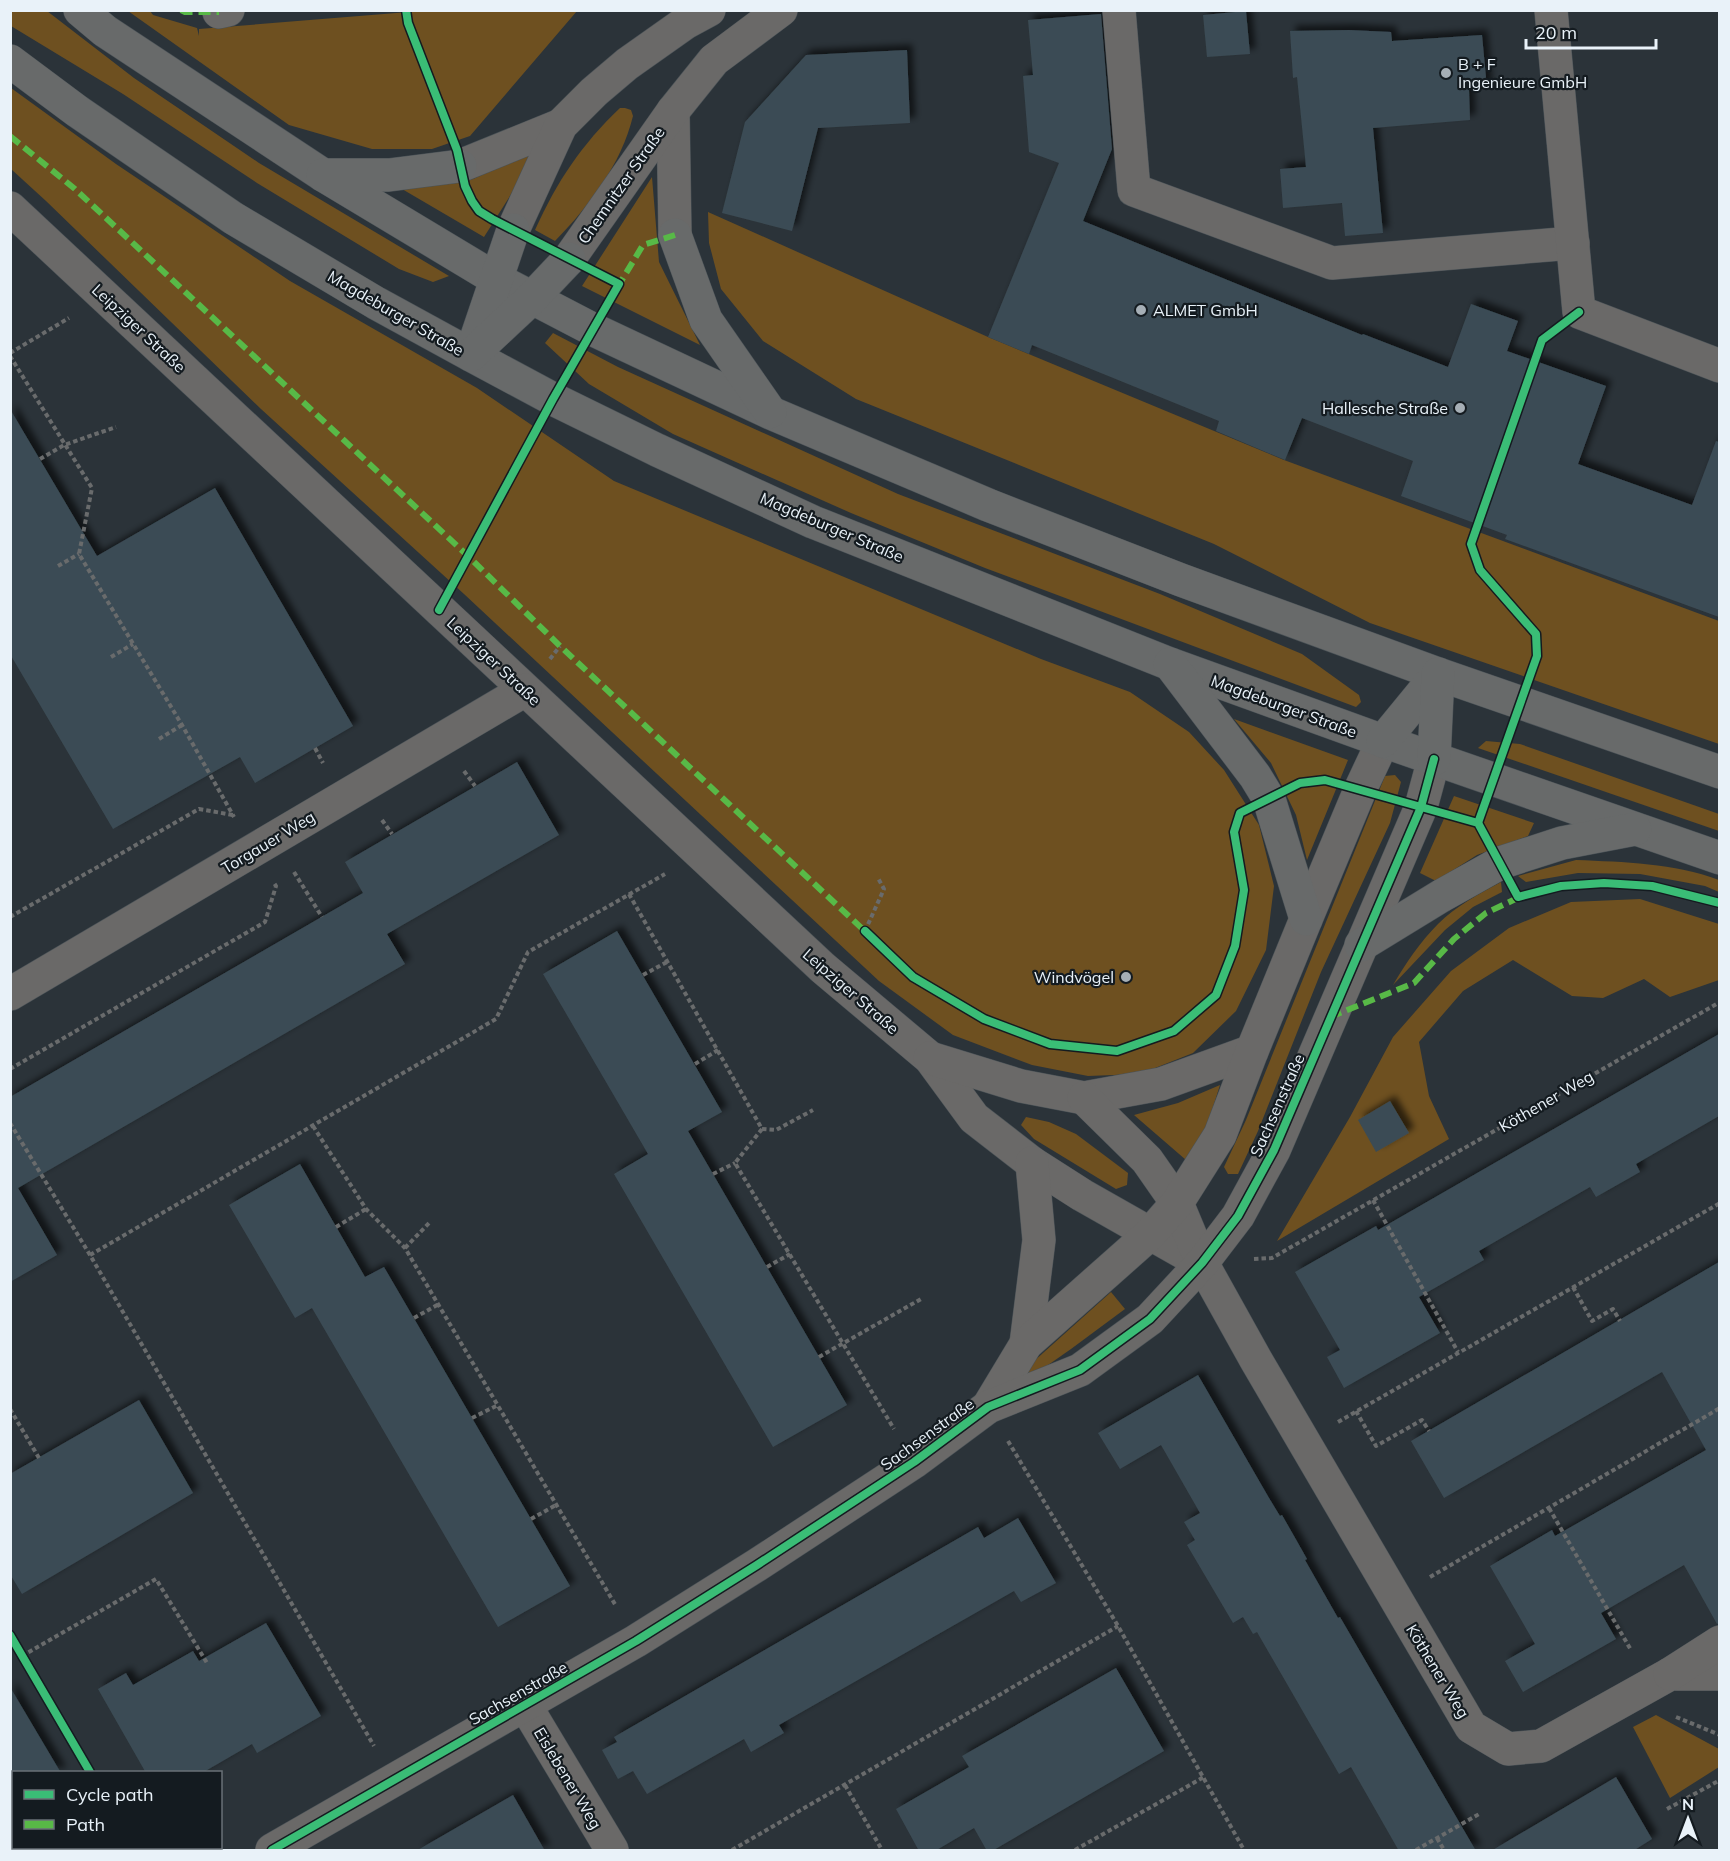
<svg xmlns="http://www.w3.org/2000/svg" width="1730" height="1861" viewBox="0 0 1730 1861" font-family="Mulish,sans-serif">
	<defs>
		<filter id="shadow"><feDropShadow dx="5.5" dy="-5.5" stdDeviation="3" flood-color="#0009"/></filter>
	</defs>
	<rect width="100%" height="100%" fill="#2b3339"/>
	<!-- green -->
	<g fill="#6e5020">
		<path d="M10,11H47L134,78L259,163L449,276L433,282L399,269L257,183L123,94L11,26Z"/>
		<path d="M128,11H150L153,15L197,28L199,36V29L421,11H577L470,136L432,149H372L289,125Z"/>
		<path d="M11,88L116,164L290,281L477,388L614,481L1041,659L1130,692L1189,732L1224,770L1259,825L1274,886L1266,950L1236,1011L1193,1053L1140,1074L1088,1076L1032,1065L953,1035L879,981L464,594L261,409L46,201L11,169Z"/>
		<path d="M620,108H625L631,110L633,116C621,165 589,206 555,241L535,230C557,181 582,144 620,108Z"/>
		<path d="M541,147L484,237L402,189L473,179Z"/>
		<path d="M652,177L659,262L700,345L582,286Z"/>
		<path d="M708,212L988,337L1284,460L1719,621V744L1370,623L1214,544L856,399L763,341L721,289L709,243Z"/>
		<path d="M553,333L618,367L898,494L1160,594L1302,654L1359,695L1361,702L1356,707L985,568L851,513L673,434L589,384L545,343Z"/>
		<path d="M1234,719L1348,760L1307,860L1296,815L1271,763Z"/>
		<path d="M1486,741L1520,744L1719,814V831L1478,748Z"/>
		<path d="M1395,775L1401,782L1390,823L1321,972L1258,1131L1238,1174H1228L1224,1167L1246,1120L1385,776Z"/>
		<path d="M1454,796L1534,823L1528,836L1477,855L1436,881L1420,873Z"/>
		<path d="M1576,860C1624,862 1674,863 1719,880V892L1705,886L1640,874L1578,873L1526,882L1518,876Z"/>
		<path d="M1501,882L1502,892L1473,907L1445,930L1393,985C1406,963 1420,942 1438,924C1456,906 1479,894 1501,882Z"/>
		<path d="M1640,899L1719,924V980L1670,997L1644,979L1603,998L1572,996L1513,960L1463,991L1419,1042L1429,1096L1449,1139L1277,1241L1350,1117L1393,1037L1451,971L1509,928L1571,902Z"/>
		<path d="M1220,1085L1208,1123L1186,1160L1134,1115L1178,1103Z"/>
		<path d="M1026,1117L1049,1122L1076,1134L1128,1173L1127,1185L1116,1189L1034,1139L1021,1125Z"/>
		<path d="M1111,1292L1125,1309L1071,1349L1018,1386L1013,1380Z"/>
		<path d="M1656,1715L1719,1749V1767L1670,1798L1633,1727Z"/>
	</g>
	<!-- building -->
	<g fill="#3b4b54" filter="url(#shadow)">
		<path d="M1246,11L1250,54L1207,57L1203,15Z"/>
		<path d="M1101,14L1112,149L1083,221L1362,335L1363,334L1448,367L1471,304L1518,321L1507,351L1606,386L1578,464L1692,505L1716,441L1719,442V617L1505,539L1507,535L1401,496L1413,461L1302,418L1285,460L1216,431L1219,421L1032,345L1029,354L988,337L1059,163L1029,152L1023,76L1033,75L1028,20Z"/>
		<path d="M1349,30L1391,32L1392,41L1482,35L1487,88L1469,89L1470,120L1373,128L1383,233L1345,236L1342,203L1283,208L1280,169L1306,167L1297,77L1293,78L1290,31Z"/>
		<path d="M907,50L910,123L818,128L792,231L722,213L745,122L806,55Z"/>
		<path d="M10,409L97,556L215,488L353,726L255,783L240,757L113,829L10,654Z"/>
		<path d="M517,762L559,835L387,934L405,964L18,1188L57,1255L10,1282V1097L363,893L345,862Z"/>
		<path d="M617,931L722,1112L688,1131L847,1405L773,1447L614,1174L648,1154L543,974Z"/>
		<path d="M1719,1034V1116L1636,1164L1640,1172L1596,1197L1590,1187L1479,1251L1484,1260L1419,1297L1440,1333L1344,1388L1327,1357L1340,1350L1295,1272L1376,1226L1378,1230Z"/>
		<path d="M1390,1101L1409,1133L1376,1152L1358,1120Z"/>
		<path d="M300,1164L365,1277L384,1267L570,1586L498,1627L312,1308L295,1318L229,1205Z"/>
		<path d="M1719,1262V1623L1717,1624L1684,1565L1601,1613L1616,1639L1523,1692L1505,1661L1535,1644L1490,1566L1552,1530L1555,1536L1706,1450L1662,1372L1444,1498L1411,1441Z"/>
		<path d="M1198,1375L1269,1498L1280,1516L1282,1515L1294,1536L1307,1559L1305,1560L1338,1618L1340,1617L1476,1851H1399L1351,1767L1339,1774L1257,1632L1253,1634L1243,1617L1233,1623L1187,1545L1195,1540L1184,1522L1200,1513L1161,1445L1120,1469L1098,1433Z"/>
		<path d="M139,1400L193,1493L22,1594L10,1574V1474Z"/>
		<path d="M1018,1518L1056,1583L1021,1602L1014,1591L779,1725L784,1733L751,1752L744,1739L647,1794L633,1771L618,1779L602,1750L617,1742L614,1737L978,1527L984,1538Z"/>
		<path d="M266,1623L321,1716L257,1753L252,1744L202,1773H146L98,1689L126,1673L133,1685L193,1651L199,1661Z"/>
		<path d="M1116,1668L1164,1751L992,1851H987L974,1828L935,1851H919L896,1809L969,1767L962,1756Z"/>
		<path d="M10,1687L61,1773H10Z"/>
		<path d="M1616,1777L1652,1839L1633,1851H1491Z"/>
		<path d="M513,1795L545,1851H416Z"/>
	</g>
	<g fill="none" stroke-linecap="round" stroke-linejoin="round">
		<defs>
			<g id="minor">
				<path d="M1119,10L1134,190L1332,263L1573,243"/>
				<path d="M1551,10L1579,312L1720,366"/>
				<path d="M219,12L228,10"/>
				<path d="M673,111L675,235"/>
				<path d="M460,166L561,125"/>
				<path d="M10,208L823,968L930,1058L974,1118L1032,1163L1082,1195L1202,1263"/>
				<path d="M513,230L561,125L594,92L627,64L685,23L709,10"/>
				<path d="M569,259L673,111L714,60L781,10"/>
				<path d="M10,994L525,690"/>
				<path d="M930,1058L1021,1086L1084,1098L1161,1084L1252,1051"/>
				<path d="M1084,1098L1147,1160L1177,1203L1202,1263L1256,1360L1471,1727L1508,1749L1541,1746L1670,1674H1720"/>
				<path d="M1026,1344L1039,1240L1032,1163"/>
				<path d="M988,1407L1026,1344L1150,1234L1177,1203L1220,1135L1252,1051L1306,919L1360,790L1383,741"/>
				<path d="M1670,1674L1720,1642"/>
				<path d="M525,1705L612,1850"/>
				<path d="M272,1850L636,1641L757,1565L914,1462L988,1407L1080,1370L1150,1319L1202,1263L1238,1216L1274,1150L1421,807L1434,759"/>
			</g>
			<g id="major">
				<path d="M80,10L105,31L323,175L496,279L592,329L771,413L988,505L1181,580L1438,674L1720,772"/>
				<path d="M10,61L77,111L233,218L376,303L471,355L553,399L657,450L813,522L1170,664L1383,741L1720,858"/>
				<path d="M323,175H389L460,166"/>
				<path d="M675,235L706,320L770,412"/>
				<path d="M472,351L513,230"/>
				<path d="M471,355L532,298L569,259"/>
				<path d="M1170,664L1255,776L1269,799L1306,919"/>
				<path d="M1383,741L1438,674"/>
				<path d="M1434,759L1438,674"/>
				<path d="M1361,945L1441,896L1500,863L1562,843L1635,829"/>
			</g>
		</defs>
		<!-- minor casing -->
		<use href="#minor" stroke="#4a5257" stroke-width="34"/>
		<!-- major casing -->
		<use href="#major" stroke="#4a5257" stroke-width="34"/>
		<!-- path -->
		<g stroke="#696b6c" stroke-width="4" stroke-dasharray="4.5 3" stroke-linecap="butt">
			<path d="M10,353L69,318"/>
			<path d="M10,356L92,488L79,554L182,725L234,817"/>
			<path d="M40,459L64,445L116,427"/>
			<path d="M58,566L79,554"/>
			<path d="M111,657L133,644"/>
			<path d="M550,659L560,646"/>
			<path d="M159,739L182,725"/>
			<path d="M315,748L323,763"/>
			<path d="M464,771L475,786"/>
			<path d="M382,820L392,834"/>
			<path d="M294,872L322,917"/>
			<path d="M629,894L762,1129L735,1163L894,1429"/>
			<path d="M10,917L199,809L233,815"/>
			<path d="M865,931L884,889L878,878"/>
			<path d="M643,975L667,962"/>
			<path d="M695,1064L718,1050"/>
			<path d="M10,1069L265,922L276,886L274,883"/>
			<path d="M10,1123L90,1255L374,1746"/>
			<path d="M313,1126L366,1209L405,1248L616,1606"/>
			<path d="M762,1129L776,1130L813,1110"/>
			<path d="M713,1174L735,1163"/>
			<path d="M1373,1200L1458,1352"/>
			<path d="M336,1227L366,1209"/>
			<path d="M405,1248L431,1221"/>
			<path d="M90,1255L496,1019L528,952L665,874"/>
			<path d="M1254,1259L1272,1258L1720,1002"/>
			<path d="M767,1267L790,1254"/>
			<path d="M1573,1287L1592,1321L1613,1309L1620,1321"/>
			<path d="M414,1318L439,1304"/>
			<path d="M819,1357L921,1299"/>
			<path d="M10,1409L39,1458"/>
			<path d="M1356,1411L1376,1446L1422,1420L1429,1431"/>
			<path d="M472,1418L498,1405"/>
			<path d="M1338,1422L1720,1203"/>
			<path d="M1008,1441L1118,1626L1244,1850"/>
			<path d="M1549,1508L1631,1650"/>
			<path d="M531,1519L556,1505"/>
			<path d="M1430,1577L1720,1408"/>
			<path d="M22,1656L156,1579L207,1663"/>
			<path d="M1676,1717L1720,1735"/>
			<path d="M845,1785L882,1850"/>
			<path d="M1667,1809L1720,1780"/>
			<path d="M1437,1838L1444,1850"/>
			<path d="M732,1850L1118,1626"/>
			<path d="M1075,1850L1204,1777"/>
			<path d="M1416,1850L1481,1813"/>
		</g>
		<!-- minor -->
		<use href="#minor" stroke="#6a6968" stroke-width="33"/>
		<!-- major -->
		<use href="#major" stroke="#686a6a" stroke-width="33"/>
		<!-- quiet -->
		<g stroke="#58b947" stroke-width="6" stroke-dasharray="12 6" stroke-linecap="butt">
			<path d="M181,10L185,12H219"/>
			<path d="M10,136L75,189L468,556L560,646L869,935"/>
			<path d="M617,288L643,245L675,235"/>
			<path d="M1330,1017L1414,983L1454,939L1486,913L1522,896"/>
			<path d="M133,1848L135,1850"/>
		</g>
		<defs>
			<g id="cycleway">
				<path d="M406,10L408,23L457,150L465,186L472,201L479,211L492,219L619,284L553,399L439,610"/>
				<path d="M1478,823L1537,656L1536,634L1480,570L1471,544L1542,340L1579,312"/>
				<path d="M865,931L913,977L984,1019L1050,1044L1117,1051L1174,1031L1216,995L1235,946L1244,890L1234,832L1240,813L1300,783L1325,780L1478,823L1518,897L1561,886L1604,883L1652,886L1720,903"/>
				<path d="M10,1635L90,1772"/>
				<path d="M272,1850L636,1641L757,1565L914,1462L988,1407L1080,1370L1150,1319L1202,1263L1238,1216L1274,1150L1421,807L1434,759"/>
			</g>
		</defs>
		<!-- cycleway casing -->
		<use href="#cycleway" stroke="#141b20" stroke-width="11"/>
		<!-- cycleway -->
		<use href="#cycleway" stroke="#3abd76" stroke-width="8"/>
	</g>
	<!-- markers -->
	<g fill="#a6afb6" stroke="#141b20" stroke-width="2">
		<circle cx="1446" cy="73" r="6"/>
		<circle cx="1141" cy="310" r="6"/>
		<circle cx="1460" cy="408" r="6"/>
		<circle cx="1126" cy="977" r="6"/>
	</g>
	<g text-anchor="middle" stroke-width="4.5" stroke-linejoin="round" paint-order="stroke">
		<!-- poi labels -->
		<g font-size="16" fill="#e9f2f9" stroke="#141b20" text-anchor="start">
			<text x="1458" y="70">B + F<tspan x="1458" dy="18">Ingenieure GmbH</tspan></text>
			<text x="1153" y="316">ALMET GmbH</text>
			<text x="1448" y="414" text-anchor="end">Hallesche Straße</text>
			<text x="1114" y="983" text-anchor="end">Windvögel</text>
		</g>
		<!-- street labels -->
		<g font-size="16" fill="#e9f2f9" stroke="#141b20">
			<text transform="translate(621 185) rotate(-55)" y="6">Chemnitzer Straße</text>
			<text transform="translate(396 313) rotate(30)" y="6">Magdeburger Straße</text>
			<text transform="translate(139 328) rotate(43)" y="6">Leipziger Straße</text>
			<text transform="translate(832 527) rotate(23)" y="6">Magdeburger Straße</text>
			<text transform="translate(494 661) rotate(43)" y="6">Leipziger Straße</text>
			<text transform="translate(1284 706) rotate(20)" y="6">Magdeburger Straße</text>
			<text transform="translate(268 842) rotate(-31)" y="6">Torgauer Weg</text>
			<text transform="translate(851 991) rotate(41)" y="6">Leipziger Straße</text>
			<text transform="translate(1546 1101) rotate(-30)" y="6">Köthener Weg</text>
			<text transform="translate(1277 1105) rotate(-66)" y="6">Sachsenstraße</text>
			<text transform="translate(927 1434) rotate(-36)" y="6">Sachsenstraße</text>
			<text transform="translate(1438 1671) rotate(59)" y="6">Köthener Weg</text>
			<text transform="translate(518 1693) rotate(-30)" y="6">Sachsenstraße</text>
			<text transform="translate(568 1778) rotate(59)" y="6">Eislebener Weg</text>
		</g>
	</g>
	<!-- border -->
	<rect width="1730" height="1861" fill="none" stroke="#e9f2f9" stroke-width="24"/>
	<!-- legend -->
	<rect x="12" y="1771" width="210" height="78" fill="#141b20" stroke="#697177" stroke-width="1.5"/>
	<rect x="24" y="1790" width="30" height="9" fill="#3abd76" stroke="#697177" stroke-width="1.5"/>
	<text x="66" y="1801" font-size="18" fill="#e9f2f9">Cycle path</text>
	<rect x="24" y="1820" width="30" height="9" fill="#58b947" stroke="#697177" stroke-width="1.5"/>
	<text x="66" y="1831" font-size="18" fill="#e9f2f9">Path</text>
	<!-- north arrow -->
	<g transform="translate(1688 1819)" stroke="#141b20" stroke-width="4.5" paint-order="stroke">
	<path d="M0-4.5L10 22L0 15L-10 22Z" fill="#e9f2f9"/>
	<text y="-9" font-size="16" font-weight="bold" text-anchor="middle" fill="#e9f2f9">N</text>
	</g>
	<!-- scale -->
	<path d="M1526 39v9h130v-9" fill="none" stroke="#e9f2f9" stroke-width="3"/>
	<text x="1535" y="39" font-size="18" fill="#e9f2f9" stroke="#141b20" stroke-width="4.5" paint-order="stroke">20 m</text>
</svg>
